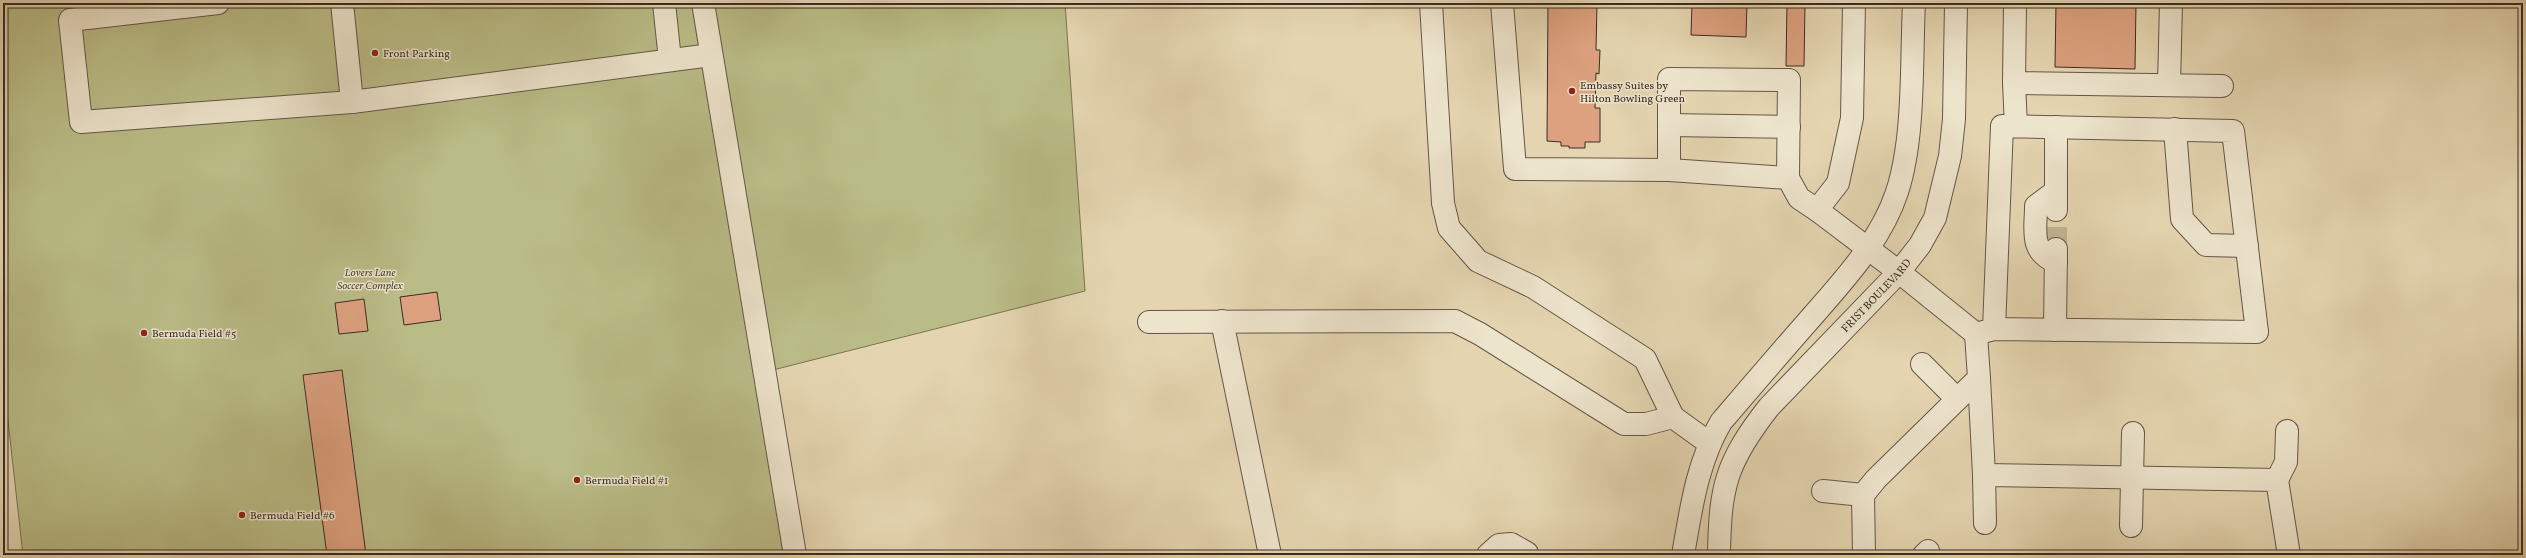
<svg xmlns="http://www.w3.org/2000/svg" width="2526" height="558" viewBox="0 0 2526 558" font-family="Vollkorn,serif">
	<rect width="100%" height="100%" fill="#e4d5b0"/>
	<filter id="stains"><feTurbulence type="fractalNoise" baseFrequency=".005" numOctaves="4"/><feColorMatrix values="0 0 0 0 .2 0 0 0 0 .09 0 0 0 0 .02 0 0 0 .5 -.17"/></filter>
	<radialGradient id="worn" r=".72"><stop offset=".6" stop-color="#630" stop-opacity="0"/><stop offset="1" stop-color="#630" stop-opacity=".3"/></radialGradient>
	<!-- green -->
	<path fill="#babc87" stroke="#7a7456" d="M3,3H1065L1085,291L761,373L787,555H23L3,376Z"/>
	<!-- building -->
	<g fill="#dda17f" stroke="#3b2c26">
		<path d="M1548,3H1597L1596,50H1600L1599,74L1596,73L1595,108H1600V142H1585V148H1569V146H1561V142L1547,141Z"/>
		<path d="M1692,3H1747L1746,37L1691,35Z"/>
		<path d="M1787,3H1805L1804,66H1786Z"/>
		<path d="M2056,3H2136L2135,69L2055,67Z"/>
		<path d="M437,292L441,320L404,325L400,297Z"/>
		<path d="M364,299L368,331L339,334L335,303Z"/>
		<path d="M342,370L366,555H327L303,375Z"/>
	</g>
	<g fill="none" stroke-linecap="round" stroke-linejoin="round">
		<!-- minor-tunnel -->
		<path stroke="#c2b394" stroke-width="22" stroke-dasharray="22 11" stroke-linecap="butt" d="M2056,249V210"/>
		<defs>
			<g id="minor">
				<path d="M218,3L70,20L81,122L352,102L711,55"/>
				<path d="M342,3L352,102"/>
				<path d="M664,3L670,60"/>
				<path d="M703,3L795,555"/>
				<path d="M1431,3L1443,203L1449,228L1478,261L1533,287L1645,359L1673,417"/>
				<path d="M1502,3L1515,169L1669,170L1788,178L1799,198L1817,210"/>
				<path d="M1854,3L1852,118L1838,183L1817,210L1899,272L1976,334L1994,329L2257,332L2233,131L2002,126L1994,329"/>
				<path d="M2015,3L2014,83L2222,86"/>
				<path d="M2014,83L2016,126"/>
				<path d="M2169,85L2171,3"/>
				<path d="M1669,125L1789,127"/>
				<path d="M2056,127V210"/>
				<path d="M2175,129L2182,219L2206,245L2247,246"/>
				<path d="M1669,170V79L1789,80L1788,178"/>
				<path d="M2056,262C2029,251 2036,230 2036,206L2056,191"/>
				<path d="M1222,321L1270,555"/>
				<path d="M1149,322L1455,321L1480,334L1624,424H1646L1673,417L1709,443"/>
				<path d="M2055,330L2056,249"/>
				<path d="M1922,364L1957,399"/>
				<path d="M1979,378L1984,475"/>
				<path d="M2277,480L2286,462L2287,431"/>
				<path d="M1823,491L1863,495"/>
				<path d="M1985,523L1984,475L2277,480L2289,555"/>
				<path d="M2131,526L2133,433"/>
				<path d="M1488,555L1499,545L1511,544L1527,553L1526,555"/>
				<path d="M1683,555C1691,509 1697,463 1721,422C1751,387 1780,353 1810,319C1843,281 1881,241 1897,192C1915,137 1911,62 1914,3"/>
				<path id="s1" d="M1719,555C1720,486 1726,462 1769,407L1899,272L1920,245L1935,218L1950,156L1954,119L1956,3"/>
				<path d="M1864,555L1863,495L1876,479L1979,378L1976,334"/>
				<path d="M1924,555L1928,551"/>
			</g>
		</defs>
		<!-- minor casing -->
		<use href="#minor" stroke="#655648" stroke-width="24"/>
		<!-- minor -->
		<use href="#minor" stroke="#ede4cc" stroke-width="22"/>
	</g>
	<!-- markers -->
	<g fill="#8f2418" stroke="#ede4cc" stroke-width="1.5">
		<circle cx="375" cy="53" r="4"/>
		<circle cx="1572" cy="91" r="4"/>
		<circle cx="144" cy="333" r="4"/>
		<circle cx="577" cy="480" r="4"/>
		<circle cx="242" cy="515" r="4"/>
	</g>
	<g text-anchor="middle" stroke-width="3" stroke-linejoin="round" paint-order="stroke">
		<!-- poi labels -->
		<g font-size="11" fill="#3b2c26" stroke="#ede4cc" text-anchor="start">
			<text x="383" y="57">Front Parking</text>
			<text x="1580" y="89">Embassy Suites by<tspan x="1580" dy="13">Hilton Bowling Green</tspan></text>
			<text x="152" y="337">Bermuda Field #5</text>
			<text x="585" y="484">Bermuda Field #1</text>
			<text x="250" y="519">Bermuda Field #6</text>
		</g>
		<!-- park labels -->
		<g font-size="11" font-style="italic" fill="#544939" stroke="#ede4cc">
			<text x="370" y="276">Lovers Lane<tspan x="370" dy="13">Soccer Complex</tspan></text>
		</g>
		<!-- street labels -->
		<g font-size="11" fill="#3b2c26" stroke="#ede4cc">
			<text dy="4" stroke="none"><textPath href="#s1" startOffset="315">FRIST BOULEVARD</textPath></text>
		</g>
	</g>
	<!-- margin -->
	<rect width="2526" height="558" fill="none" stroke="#e4d5b0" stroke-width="16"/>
	<rect x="4" y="4" width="2518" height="550" fill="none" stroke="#3b2c26" stroke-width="2"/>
	<rect x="8" y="8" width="2510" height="542" fill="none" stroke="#3b2c26"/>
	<rect width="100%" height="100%" filter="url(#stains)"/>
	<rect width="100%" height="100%" fill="url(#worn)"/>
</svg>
